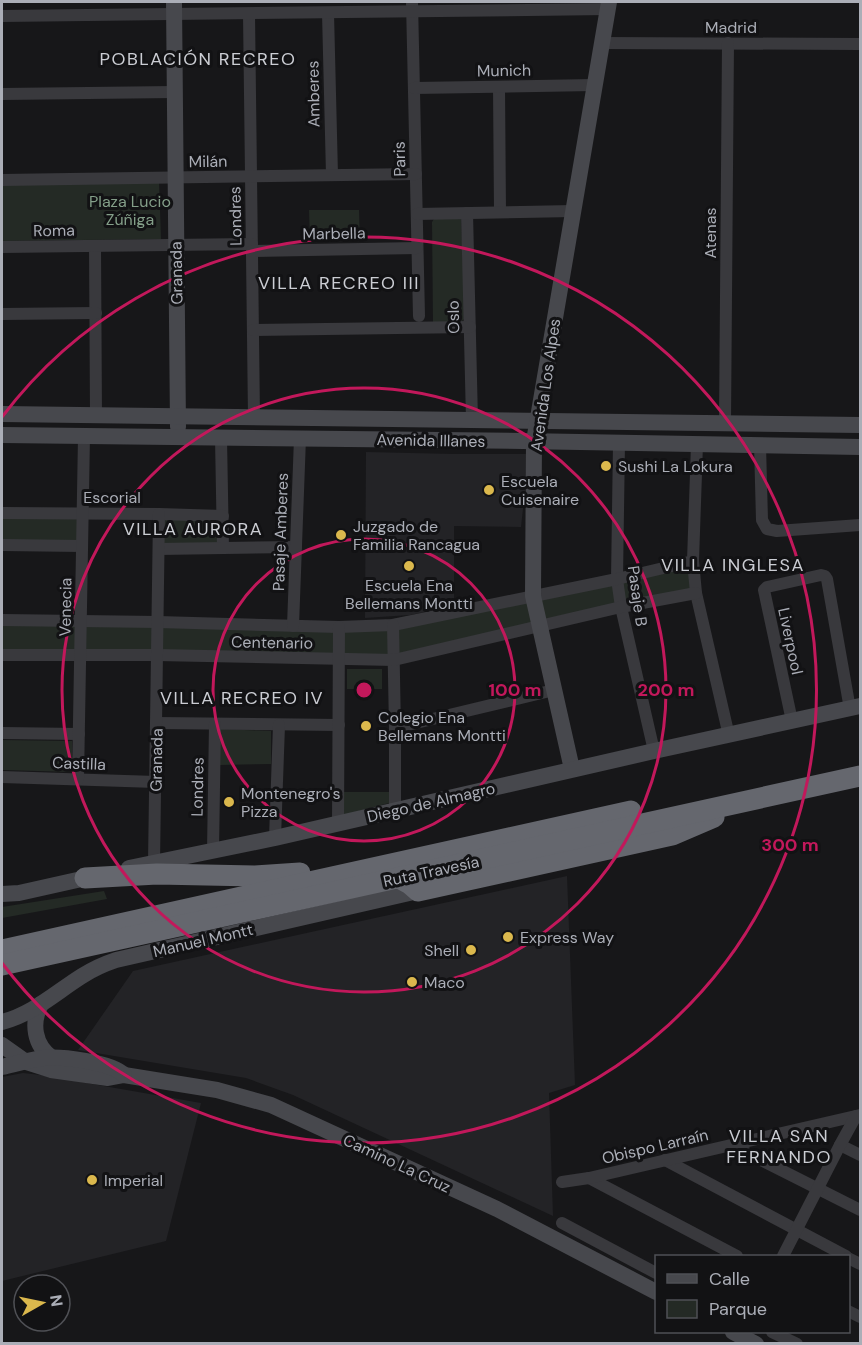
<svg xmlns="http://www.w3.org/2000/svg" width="862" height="1345" viewBox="0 0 862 1345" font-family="'DM Sans',sans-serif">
	<rect width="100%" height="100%" fill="#171719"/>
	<!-- built -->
	<g fill="#232326">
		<path d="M366,452L454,454H529L521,527L454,526V606L410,615L365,618Z"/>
		<path d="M567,876L575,1085L549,1093L553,1216L293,1095L246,1078L78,1050L133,971Z"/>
		<path d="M23,1073L41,1075L201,1103L166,1241L2,1281V1077Z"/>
	</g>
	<!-- green -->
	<g fill="#242a25">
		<path d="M159,181L161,239L2,241V184Z"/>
		<path d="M309,210H359L360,240H310Z"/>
		<path d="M436,216H461L465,318L460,323H433L432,222Z"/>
		<path d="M159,514L223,516V548L159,549Z"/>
		<path d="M2,516H78V544L2,543Z"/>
		<path d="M691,564L693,591L394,658L2,652V622L339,629Z"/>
		<rect x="347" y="669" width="35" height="20"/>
		<path d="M220,729L271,731V764L219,765Z"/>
		<path d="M2,740L72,741V772L2,770Z"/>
		<path d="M341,792H389V803L340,816Z"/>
		<path d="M104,891L107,899L2,918V907Z"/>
	</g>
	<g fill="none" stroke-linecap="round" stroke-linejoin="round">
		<!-- street -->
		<g stroke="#39393d" stroke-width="12">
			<path d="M412,2L419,316"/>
			<path d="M328,13L332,175"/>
			<path d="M249,14L254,417"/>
			<path d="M2,16L608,9"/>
			<path d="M602,43L860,44"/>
			<path d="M499,87L500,212"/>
			<path d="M414,88L594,85"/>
			<path d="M2,94L174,92"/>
			<path d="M2,180L416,174"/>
			<path d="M467,213L472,420"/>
			<path d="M417,214L573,211"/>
			<path d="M95,246L96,415"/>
			<path d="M2,247L252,244"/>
			<path d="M252,251L417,248"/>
			<path d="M2,314L96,313"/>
			<path d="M253,330L470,327"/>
			<path d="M725,423L728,43"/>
			<path d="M221,438L223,548"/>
			<path d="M619,443L617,579L621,607L654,751"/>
			<path d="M697,444L693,561L696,593L729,736"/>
			<path d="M760,445L762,520L767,529L777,531L860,525"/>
			<path d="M2,513L159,514L223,516"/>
			<path d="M2,545L82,546"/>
			<path d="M159,549L296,547"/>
			<path d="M2,620L158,622L339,627L393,625L617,579L693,561"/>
			<path d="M393,625L395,728V811"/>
			<path d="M293,626L300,438"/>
			<path d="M2,655H157L394,660L621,607L696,593"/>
			<path d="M792,721L764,590L767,587L821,575L825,576L827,579L850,709"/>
			<path d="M156,723L339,725"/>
			<path d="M395,728L554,690"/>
			<path d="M2,733L79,734"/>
			<path d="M2,777L156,782"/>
			<path d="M78,779L84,436"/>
			<path d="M338,823L339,627"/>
			<path d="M275,838L279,725"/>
			<path d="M213,851L215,724"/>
			<path d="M154,863L159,514"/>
			<path d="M734,1145L747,1153L860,1210"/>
			<path d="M840,1145L860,1155"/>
			<path d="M665,1160L846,1256"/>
			<path d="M589,1178L737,1256"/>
			<path d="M562,1182L589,1178L860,1115"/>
			<path d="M562,1223L656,1273"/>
			<path d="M783,1256L840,1145L856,1116"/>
			<path d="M848,1258L860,1264"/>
			<path d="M848,1311L860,1317"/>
			<path d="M772,1332L797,1344"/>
		</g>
		<!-- secondary -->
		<g stroke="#47484d" stroke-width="16">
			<path d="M174,2L178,427"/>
			<path d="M2,414L860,425"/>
			<path d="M2,435L523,441L860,447"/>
			<path d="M572,769L533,596L534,441L609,2"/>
			<path d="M129,868L275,838L654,751L860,706"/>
			<path d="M2,894L19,893L95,876"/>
			<path d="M41,1004C31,1023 34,1045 52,1058"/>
			<path d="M2,1022C33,1014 55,993 82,976C93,969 104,964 116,960L418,891"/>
			<path d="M2,1045L26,1062L51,1070L108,1078L124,1075L217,1090L271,1105L497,1209L656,1292"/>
			<path d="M2,1067C15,1064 29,1060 43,1058C60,1056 112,1062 124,1075"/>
			<path d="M733,1332L756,1344"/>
		</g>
		<!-- highway -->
		<g stroke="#65676e" stroke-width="21">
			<path d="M85,878L157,874L255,876L300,873"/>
			<path d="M399,878L410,884L418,891L672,835L714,817"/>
			<path d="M2,950L631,811"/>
			<path d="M2,965L860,776"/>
		</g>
	</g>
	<!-- distance rings -->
	<g fill="none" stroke="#c2185b" stroke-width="3">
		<circle cx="364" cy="690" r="151"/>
		<circle cx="364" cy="690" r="302"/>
		<path d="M2 417A453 453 0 1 1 2 963"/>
	</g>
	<!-- markers -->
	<g fill="#dbb84d" stroke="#121214" stroke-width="2">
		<circle cx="606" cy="466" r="6"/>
		<circle cx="489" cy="490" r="6"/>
		<circle cx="341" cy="535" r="6"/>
		<circle cx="409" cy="566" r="6"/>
		<circle cx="366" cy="726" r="6"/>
		<circle cx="229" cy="802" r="6"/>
		<circle cx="508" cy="937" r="6"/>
		<circle cx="471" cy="950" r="6"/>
		<circle cx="412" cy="982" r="6"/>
		<circle cx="92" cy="1180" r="6"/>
	</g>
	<g text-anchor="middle" stroke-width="6" stroke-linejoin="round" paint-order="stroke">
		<!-- street labels -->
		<g font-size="16" fill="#abaeb7" stroke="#121214">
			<text x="731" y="33">Madrid</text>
			<text transform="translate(504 70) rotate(-1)" y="6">Munich</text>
			<text transform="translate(313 94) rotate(-91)" y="6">Amberes</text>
			<text transform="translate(399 159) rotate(-91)" y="6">Paris</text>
			<text transform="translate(208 161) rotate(-1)" y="6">Milán</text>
			<text transform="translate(235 216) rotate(-91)" y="6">Londres</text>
			<text transform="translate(54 230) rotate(-1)" y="6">Roma</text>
			<text transform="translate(334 233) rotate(-1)" y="6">Marbella</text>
			<text transform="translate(710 233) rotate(-90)" y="6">Atenas</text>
			<text transform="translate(176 273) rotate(-91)" y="6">Granada</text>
			<text transform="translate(453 317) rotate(-91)" y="6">Oslo</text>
			<text transform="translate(545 385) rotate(-82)" y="6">Avenida Los Alpes</text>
			<text transform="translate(431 440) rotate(1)" y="6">Avenida Illanes</text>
			<text x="112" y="503">Escorial</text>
			<text transform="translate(280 532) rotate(-88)" y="6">Pasaje Amberes</text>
			<text transform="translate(638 596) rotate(82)" y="6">Pasaje B</text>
			<text transform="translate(65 607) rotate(-89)" y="6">Venecia</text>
			<text transform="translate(791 641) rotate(78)" y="6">Liverpool</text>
			<text transform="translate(272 642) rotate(1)" y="6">Centenario</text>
			<text transform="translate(156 760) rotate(-89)" y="6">Granada</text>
			<text transform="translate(79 763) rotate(2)" y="6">Castilla</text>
			<text transform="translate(197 787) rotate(-89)" y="6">Londres</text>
			<text transform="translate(431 802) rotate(-13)" y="6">Diego de Almagro</text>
			<text transform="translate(431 871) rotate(-12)" y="6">Ruta Travesía</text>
			<text transform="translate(203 940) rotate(-13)" y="6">Manuel Montt</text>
			<text transform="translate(655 1146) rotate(-13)" y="6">Obispo Larraín</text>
			<text transform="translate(397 1163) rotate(25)" y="6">Camino La Cruz</text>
		</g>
		<!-- park labels -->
		<g font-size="16" fill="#849f89" stroke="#121214">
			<text x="130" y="207">Plaza Lucio<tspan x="130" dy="18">Zúñiga</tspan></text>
		</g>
		<!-- poi labels -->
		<g font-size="16" fill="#abaeb7" stroke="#121214" text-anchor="start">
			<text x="618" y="472">Sushi La Lokura</text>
			<text x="501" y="487">Escuela<tspan x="501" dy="18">Cuisenaire</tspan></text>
			<text x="353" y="532">Juzgado de<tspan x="353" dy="18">Familia Rancagua</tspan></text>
			<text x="409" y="591" text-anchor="middle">Escuela Ena<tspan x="409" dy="18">Bellemans Montti</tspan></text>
			<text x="378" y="723">Colegio Ena<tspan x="378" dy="18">Bellemans Montti</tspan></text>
			<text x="241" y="799">Montenegro's<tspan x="241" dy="18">Pizza</tspan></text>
			<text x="520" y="943">Express Way</text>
			<text x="459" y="956" text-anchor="end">Shell</text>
			<text x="424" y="988">Maco</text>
			<text x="104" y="1186">Imperial</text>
		</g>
		<!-- neighbourhood labels -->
		<g font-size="18" letter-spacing="1.5" fill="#cbcdd3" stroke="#121214">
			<text x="198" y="65">POBLACIÓN RECREO</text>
			<text x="339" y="289">VILLA RECREO III</text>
			<text x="193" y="535">VILLA AURORA</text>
			<text x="733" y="571">VILLA INGLESA</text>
			<text x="242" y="704">VILLA RECREO IV</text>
			<text x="779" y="1142">VILLA SAN<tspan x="779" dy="21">FERNANDO</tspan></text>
		</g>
	</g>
	<circle cx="364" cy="690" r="9" fill="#c2185b" stroke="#121214" stroke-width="3"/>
	<g font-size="18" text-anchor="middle" font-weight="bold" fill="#c2185b" stroke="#121214" stroke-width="6" stroke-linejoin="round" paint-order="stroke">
		<text x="515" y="696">100 m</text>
		<text x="666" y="696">200 m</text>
		<text x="790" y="851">300 m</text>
	</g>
	<!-- border -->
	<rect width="862" height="1345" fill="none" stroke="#abaeb7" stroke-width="6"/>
	<!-- legend -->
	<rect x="655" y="1255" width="195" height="78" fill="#121214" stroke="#4f5055" stroke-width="1.5"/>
	<rect x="667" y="1274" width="30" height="9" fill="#47484d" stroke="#4f5055" stroke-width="1.5"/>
	<text x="709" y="1285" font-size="18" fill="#abaeb7">Calle</text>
	<rect x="667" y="1300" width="30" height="18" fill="#242a25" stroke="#4f5055" stroke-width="1.5"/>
	<text x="709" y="1315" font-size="18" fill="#abaeb7">Parque</text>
	<!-- north arrow -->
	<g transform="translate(42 1303) rotate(81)"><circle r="28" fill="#121214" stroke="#4f5055" stroke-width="1.5"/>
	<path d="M0-4.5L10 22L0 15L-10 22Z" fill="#dbb84d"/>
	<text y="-9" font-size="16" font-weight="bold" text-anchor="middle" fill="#abaeb7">N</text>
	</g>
</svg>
